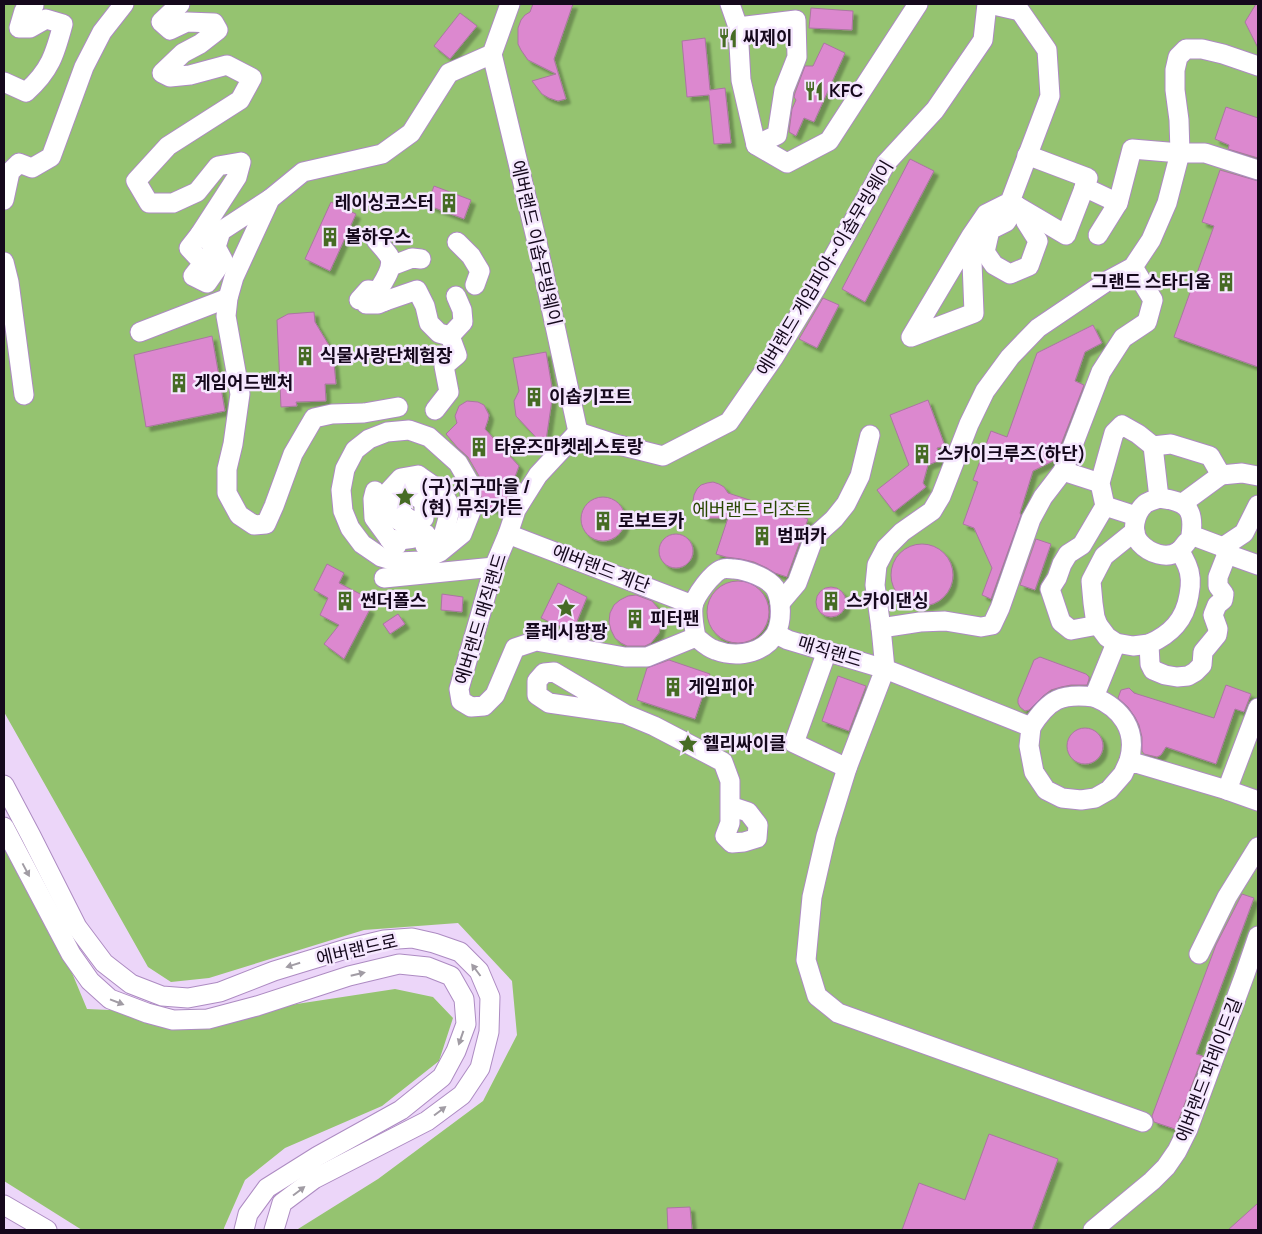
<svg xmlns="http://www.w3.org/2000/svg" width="1262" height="1234" viewBox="0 0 1262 1234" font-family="Manrope,'Noto Sans KR',sans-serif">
	<defs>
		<filter id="shadow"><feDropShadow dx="4.5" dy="4.5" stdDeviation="1" flood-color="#0004"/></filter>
	</defs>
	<rect width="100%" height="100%" fill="#ecd6f9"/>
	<!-- green -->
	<g fill="#95c370">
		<path d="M4,4H1258V1230H298V1229L378,1179L483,1101L517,1035L512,981L458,923L364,930L209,978L171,982L148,967L4,712Z"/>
		<path d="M4,837L41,898L87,1009L224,1015L395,989L433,997L453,1018L439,1061L382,1106L285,1148L245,1180L224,1228V1230H82L4,1181Z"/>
	</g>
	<!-- building -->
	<g fill="#dc88cf" stroke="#aa76a1" filter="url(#shadow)">
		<path d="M533,4H573L554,59L566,99L558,101L549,98L542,94L532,81L556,74L528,60L521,50L518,44V28L521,20L525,15L530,12Z"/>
		<path d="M1256,4H1258V48L1245,22Z"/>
		<path d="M811,8L853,11L852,30L809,28Z"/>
		<path d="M460,13L477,26L450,59L434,46Z"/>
		<path d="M705,38L710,90L725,88L731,143L714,144L709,95L687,97L682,41Z"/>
		<path d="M824,43L845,53L814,122L804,118L796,136L789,132L792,109L796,100L794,97L795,93L805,66H813Z"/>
		<path d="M1226,107L1258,118V158L1228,149L1229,145L1215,139Z"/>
		<path d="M910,159L934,171L865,302L842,289Z"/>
		<path d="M1220,170L1258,181V367L1174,337L1214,226L1202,222Z"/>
		<path d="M434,186L471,200L464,219L427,205Z"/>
		<path d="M331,202L356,214L330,271L305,259Z"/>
		<path d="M823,298L839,305L817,348L799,339Z"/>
		<path d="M314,312L315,322L330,347L326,350L334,363L336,384H325L326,401L296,402L297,406L281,407L277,320L288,314Z"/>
		<path d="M1093,325L1102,343L1085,352L1075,381L1084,385L1060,447L1050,451L1055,460L1033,471L1020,513L1021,515L991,599L982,595L992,568L974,528L963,524L978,482L973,480L991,431L1007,437L1037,353Z"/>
		<path d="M212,336L225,411L146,427L134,355Z"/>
		<path d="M546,352L553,393L545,447L516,416L514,401L519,391L513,358Z"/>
		<path d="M928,400L945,446L937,448L941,460L928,465L923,483L926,487L894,512L877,490L909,465L890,415Z"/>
		<path d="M467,401L478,402L484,405L489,415L488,420L485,429L519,466L502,512L482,505L480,481L479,476L468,457L457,447L446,434L457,423L455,416L459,406Z"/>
		<path d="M713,482L719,484L724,487L728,493L808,519L787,577L775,573L767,568L754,562L741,559L726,557L716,554L728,518H708L703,516L698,512L694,507L693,501L694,495L697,489L701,485L707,483Z"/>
		<circle cx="603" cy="519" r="22"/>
		<circle cx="676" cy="551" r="17"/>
		<path d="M1036,539L1051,544L1035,590L1020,585Z"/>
		<circle cx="922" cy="575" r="31"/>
		<path d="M327,564L344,573L339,583L366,597L362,605L370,609L344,659L324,644L339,625L320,615L328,598L314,590Z"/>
		<circle cx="738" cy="612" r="31"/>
		<path d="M558,583L587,597L573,631L558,625V626L541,618Z"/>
		<circle cx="831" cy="602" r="15"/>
		<path d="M442,594L463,597L462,612L441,610Z"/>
		<path d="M636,595L652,601L658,608L661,616V624L659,633L651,643L645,646H627L621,643L615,638L611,630L609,622L610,613L614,605L620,600L628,596Z"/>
		<path d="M398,614L405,624L390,634L383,624Z"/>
		<path d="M1040,657L1086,674L1089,677V679L1087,685H1071L1061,687L1051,690L1043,696L1029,710L1025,711L1020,707L1018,703V699L1034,660Z"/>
		<path d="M669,660L710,674L695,719L637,700L647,668Z"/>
		<path d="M838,676L866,686L849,731L822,721Z"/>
		<path d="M1226,685L1251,694L1244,712L1235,709L1216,764L1166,747L1161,755L1157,757L1144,754L1142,751V737L1139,725L1135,717L1128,707L1118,698L1121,690L1129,688L1134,693L1214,718Z"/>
		<circle cx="1085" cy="746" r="18"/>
		<path d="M1242,894L1254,898L1196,1054L1203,1056L1175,1129L1154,1122L1152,1116L1216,945Z"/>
		<path d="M989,1134L1058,1159L1032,1230H902L919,1183L965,1200Z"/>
		<path d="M1258,1203V1230H1228Z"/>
		<path d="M690,1207L692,1230H668L667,1208Z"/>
	</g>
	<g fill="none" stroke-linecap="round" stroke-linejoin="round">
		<defs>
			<g id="minor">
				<path d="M180,4L161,22L170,30L187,22L214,23L218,30L200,44L183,53L162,73L170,77L190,75L227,65L252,78L240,100L168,146L136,181L149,203H173L197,192L218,166L241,162L237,177L200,234"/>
				<path d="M730,4L738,27L741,80L756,145L777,135L784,90L797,57L796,20L738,27"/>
				<path d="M492,54L536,238L578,432"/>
				<path d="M1258,66L1223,54L1202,49H1186L1178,57L1175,70V90L1179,120L1180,153L1167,203L1151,240L1133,267L1109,280L1038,328L1010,357L985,391L969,424L941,496L932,511L902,532L886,548L877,565L875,585L881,628L885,669L1031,727L1029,746L1034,772L1046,790L1062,798L1081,800L1095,798L1109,790L1123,774L1129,761L1227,790L1258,801"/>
				<path d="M4,82L26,92C50,71 55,54 63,24L46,19L30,28H19L24,11L34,5V4"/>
				<path d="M756,145L787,163L829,141L918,4"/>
				<path d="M1084,187L1118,203L1098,235"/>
				<path d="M4,200L10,172L19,163L32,168L51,157L84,67L102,32L124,4"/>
				<path d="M1010,202L1066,235L1088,178L1027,155"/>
				<path d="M1118,203L1132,149L1180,153H1205L1258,170"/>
				<path d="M1017,206L1006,222L990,230L985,252L994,265L1010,274L1029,266L1038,241L1026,222"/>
				<path d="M971,236L974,313L911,337L971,236L986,214L1010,202L1050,96L1047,50L1020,11L989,4"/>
				<path d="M376,240C380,245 386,251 389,256C395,267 383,282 378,291"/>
				<path d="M457,242L471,256L480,271L475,285"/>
				<path d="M4,262L9,282L24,395"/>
				<path d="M203,263L189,248L200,234L216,247L193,276L207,283L223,260L216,247L221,231L270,199"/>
				<path d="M391,266L412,258L421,259"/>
				<path d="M359,300L368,290L378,291L385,301L378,304H366"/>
				<path d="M385,301L417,290L425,306L429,323L439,333L450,336L457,355L444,366L449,392L435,410"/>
				<path d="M140,332L228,298"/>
				<path d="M450,336L463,322L462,310L456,296"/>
				<path d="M398,407L364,413L332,414L314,418L293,454L274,506L266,524L254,525L239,515L227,493V469L233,444L240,394L226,316L228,298L234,277L270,199L303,172L382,154L411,133L449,73L492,54L510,4"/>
				<path d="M578,432L538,475L516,510L508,534L494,567L459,689L461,701L471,707L484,706L495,695L515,648L536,641L625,657H647L696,637C694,627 692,617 693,607C694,597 713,571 723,569C726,568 731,569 734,569C747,570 768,578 775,588C782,600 782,621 776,633C775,636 771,639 769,642C755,655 733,657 715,650C708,648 702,642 696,637"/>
				<path d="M578,432L615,444L663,456L729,422L774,357L816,288L886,163L935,110L983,40L987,4"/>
				<path d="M1153,446L1171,444L1210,456L1221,475L1242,473L1258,476"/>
				<path d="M1063,471L1100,483"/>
				<path d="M375,491L373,499L374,518L393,544L397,545"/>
				<path d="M1159,498C1185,501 1195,507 1191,535L1223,547L1244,533L1258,505"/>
				<path d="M1159,498C1155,500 1149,501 1145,504C1135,513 1130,532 1140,543C1149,553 1167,560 1179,551C1182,549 1184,545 1187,542"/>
				<path d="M1183,503L1221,475"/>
				<path d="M1105,506L1100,483L1114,433L1122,425L1138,434L1153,446L1159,498"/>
				<path d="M468,519L471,511L469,482L458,463L429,437L409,430L387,432L369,439L355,450L345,469L341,490L343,511L350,528L362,544L381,557L398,562L421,561L440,552L462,534L471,511"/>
				<path d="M416,524L401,513L403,496L413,494L424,502V518L410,528L389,514V491L401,478L418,475C428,483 445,491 449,505C451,512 445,528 443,536L425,546"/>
				<path d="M1135,531L1104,556L1091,581L1093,603L1095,617L1098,625L1107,637L1116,643L1133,646L1149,644"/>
				<path d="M508,534L693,605"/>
				<path d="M389,539C402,541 414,539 426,534"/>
				<path d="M1223,547L1227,554L1258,565"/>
				<path d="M1179,551C1182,555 1185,560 1187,565C1191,574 1191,585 1189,595C1185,620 1171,634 1149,644L1150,664L1153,670L1165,675L1177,677L1188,676L1195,672L1202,665L1203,652L1217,635L1218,629L1213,615L1217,605L1223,600L1224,594L1218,586V577L1227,554"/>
				<path d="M384,578L494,567"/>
				<path d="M780,603L797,583L814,537L834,519L846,504L860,476L870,435"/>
				<path d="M1098,625L1071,630L1061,622L1050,589L1057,578L1062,564L1068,554L1082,545L1105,506L1136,516"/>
				<path d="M881,628L920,622L945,621L981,627L992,625L1000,608L1031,519L1043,497L1063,471L1101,372L1123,338L1147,322L1153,300L1133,267"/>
				<path d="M776,634L788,640L885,669L847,768L826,836L812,897L806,960L817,996L838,1013L1143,1122"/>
				<path d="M827,651L794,743L847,768"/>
				<path d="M1094,697C1121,708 1138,730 1129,761"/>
				<path d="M625,714L549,703L537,695V681L544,673L554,672L625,714L654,726L723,762L730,781V806L748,812L758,825L757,838L744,842L732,843L725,836L730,823V806"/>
				<path d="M1031,727C1049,699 1061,693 1094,697L1116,643"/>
				<path d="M4,785L31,836L77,927L104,963L131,984L162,996L188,998L220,992L274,971L346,949L384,940L412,938L434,943L460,952L479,971L490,997L489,1032L480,1068L462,1095L427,1121L314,1179L282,1203L274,1230"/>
				<path d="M1227,790L1258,708"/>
				<path d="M4,827L71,954L90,981L110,999L147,1013L173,1020L208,1019L257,1006L349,976L399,964L428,967L451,976L464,999L466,1024L456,1051L442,1077L401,1110L318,1156L267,1188L248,1214L244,1230"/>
				<path d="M1199,954L1227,897L1258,847"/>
				<path d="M4,1205L47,1230"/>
				<path d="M1093,1230L1152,1181L1166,1167L1177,1151L1188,1129L1245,974L1258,936"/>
			</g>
		</defs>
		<!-- minor casing -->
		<use href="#minor" stroke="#ad8bc2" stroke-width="21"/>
		<!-- minor -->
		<use href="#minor" stroke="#fff" stroke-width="19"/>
	</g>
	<!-- one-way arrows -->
	<defs><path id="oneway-solid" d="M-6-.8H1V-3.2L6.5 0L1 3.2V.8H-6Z" transform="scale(1.25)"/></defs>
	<g fill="#a19ca4">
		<use href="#oneway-solid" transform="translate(26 870) rotate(62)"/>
		<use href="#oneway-solid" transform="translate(293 965) rotate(163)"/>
		<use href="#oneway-solid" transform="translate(476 970) rotate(-127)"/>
		<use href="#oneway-solid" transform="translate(358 974) rotate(-13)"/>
		<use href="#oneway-solid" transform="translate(117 1002) rotate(21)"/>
		<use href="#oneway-solid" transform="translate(461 1038) rotate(109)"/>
		<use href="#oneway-solid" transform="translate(440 1111) rotate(-37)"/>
		<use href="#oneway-solid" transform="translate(299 1191) rotate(-37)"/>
	</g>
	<!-- icons -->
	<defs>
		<symbol id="restaurant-bare" viewBox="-9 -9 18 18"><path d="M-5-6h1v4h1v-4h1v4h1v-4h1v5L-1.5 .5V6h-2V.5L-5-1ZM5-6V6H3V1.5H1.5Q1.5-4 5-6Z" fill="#466b24" stroke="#f5e7fe" stroke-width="2.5" paint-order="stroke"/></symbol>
		<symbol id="building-bare" viewBox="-9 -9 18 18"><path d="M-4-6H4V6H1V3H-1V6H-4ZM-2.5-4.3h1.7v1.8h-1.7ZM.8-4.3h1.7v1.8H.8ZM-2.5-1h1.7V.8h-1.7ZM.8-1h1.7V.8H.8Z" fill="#466b24" stroke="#f5e7fe" stroke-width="2.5" paint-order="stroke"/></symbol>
		<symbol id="sight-bare" viewBox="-9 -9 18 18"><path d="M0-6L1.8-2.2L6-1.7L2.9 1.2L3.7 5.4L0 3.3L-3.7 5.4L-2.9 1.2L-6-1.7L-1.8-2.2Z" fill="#466b24" stroke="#f5e7fe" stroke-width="2.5" paint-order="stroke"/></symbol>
	</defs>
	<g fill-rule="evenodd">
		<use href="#restaurant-bare" x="714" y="24" width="28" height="28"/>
		<use href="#restaurant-bare" x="800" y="77" width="28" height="28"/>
		<use href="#building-bare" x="435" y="189" width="28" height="28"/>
		<use href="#building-bare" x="316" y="223" width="28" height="28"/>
		<use href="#building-bare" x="1212" y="268" width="28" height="28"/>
		<use href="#building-bare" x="291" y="342" width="28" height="28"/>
		<use href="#building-bare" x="165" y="369" width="28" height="28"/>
		<use href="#building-bare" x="520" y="383" width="28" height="28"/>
		<use href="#building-bare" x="465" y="433" width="28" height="28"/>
		<use href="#building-bare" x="908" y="440" width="28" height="28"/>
		<use href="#sight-bare" x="391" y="483" width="28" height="28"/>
		<use href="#building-bare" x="589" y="507" width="28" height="28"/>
		<use href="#building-bare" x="748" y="522" width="28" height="28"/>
		<use href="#building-bare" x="331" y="587" width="28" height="28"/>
		<use href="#building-bare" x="817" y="587" width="28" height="28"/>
		<use href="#sight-bare" x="552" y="594" width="28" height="28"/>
		<use href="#building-bare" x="621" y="605" width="28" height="28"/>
		<use href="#building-bare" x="659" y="673" width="28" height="28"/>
		<use href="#sight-bare" x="674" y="730" width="28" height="28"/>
	</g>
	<g text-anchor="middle" stroke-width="5" stroke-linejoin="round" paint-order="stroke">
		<!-- poi labels -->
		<g font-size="18" font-weight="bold" fill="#15081c" stroke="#f5e7fe" text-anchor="start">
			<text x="743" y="44">씨제이</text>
			<text x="829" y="97">KFC</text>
			<text x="434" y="209" text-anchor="end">레이싱코스터</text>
			<text x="345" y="243">볼하우스</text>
			<text x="1211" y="288" text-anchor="end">그랜드 스타디움</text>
			<text x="320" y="362">식물사랑단체험장</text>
			<text x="194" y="389">게임어드벤처</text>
			<text x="549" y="403">이솝키프트</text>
			<text x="494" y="453">타운즈마켓레스토랑</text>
			<text x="937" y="460">스카이크루즈(하단)</text>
			<text x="420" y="493">(구)지구마을 /<tspan x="420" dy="21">(현) 뮤직가든</tspan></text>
			<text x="618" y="527">로보트카</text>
			<text x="777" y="542">범퍼카</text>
			<text x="360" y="607">썬더폴스</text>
			<text x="846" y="607">스카이댄싱</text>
			<text x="650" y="625">피터팬</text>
			<text x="566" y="638" text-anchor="middle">플레시팡팡</text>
			<text x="688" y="693">게임피아</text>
			<text x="703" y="750">헬리싸이클</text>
		</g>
		<!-- street labels -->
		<g font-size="18" fill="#15081c" stroke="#f5e7fe">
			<text transform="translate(536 243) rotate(77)" y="6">에버랜드 이솝무빙웨이</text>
			<text transform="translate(825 268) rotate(-59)" y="6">에버랜드 게임피아~이솝무빙웨이</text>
			<text transform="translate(601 569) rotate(21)" y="6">에버랜드 계단</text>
			<text transform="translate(481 619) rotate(-73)" y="6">에버랜드 매직랜드</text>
			<text transform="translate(830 652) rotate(17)" y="6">매직랜드</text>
			<text transform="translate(357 950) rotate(-13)" y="6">에버랜드로</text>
			<text transform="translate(1209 1070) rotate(-69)" y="6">에버랜드 퍼레이드길</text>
		</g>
		<!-- park labels -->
		<g font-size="18" fill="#274600" stroke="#f5e7fe">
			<text x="752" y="516">에버랜드 리조트</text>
		</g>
	</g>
	<!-- border -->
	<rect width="1262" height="1234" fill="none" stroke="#15081c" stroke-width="10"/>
</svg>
